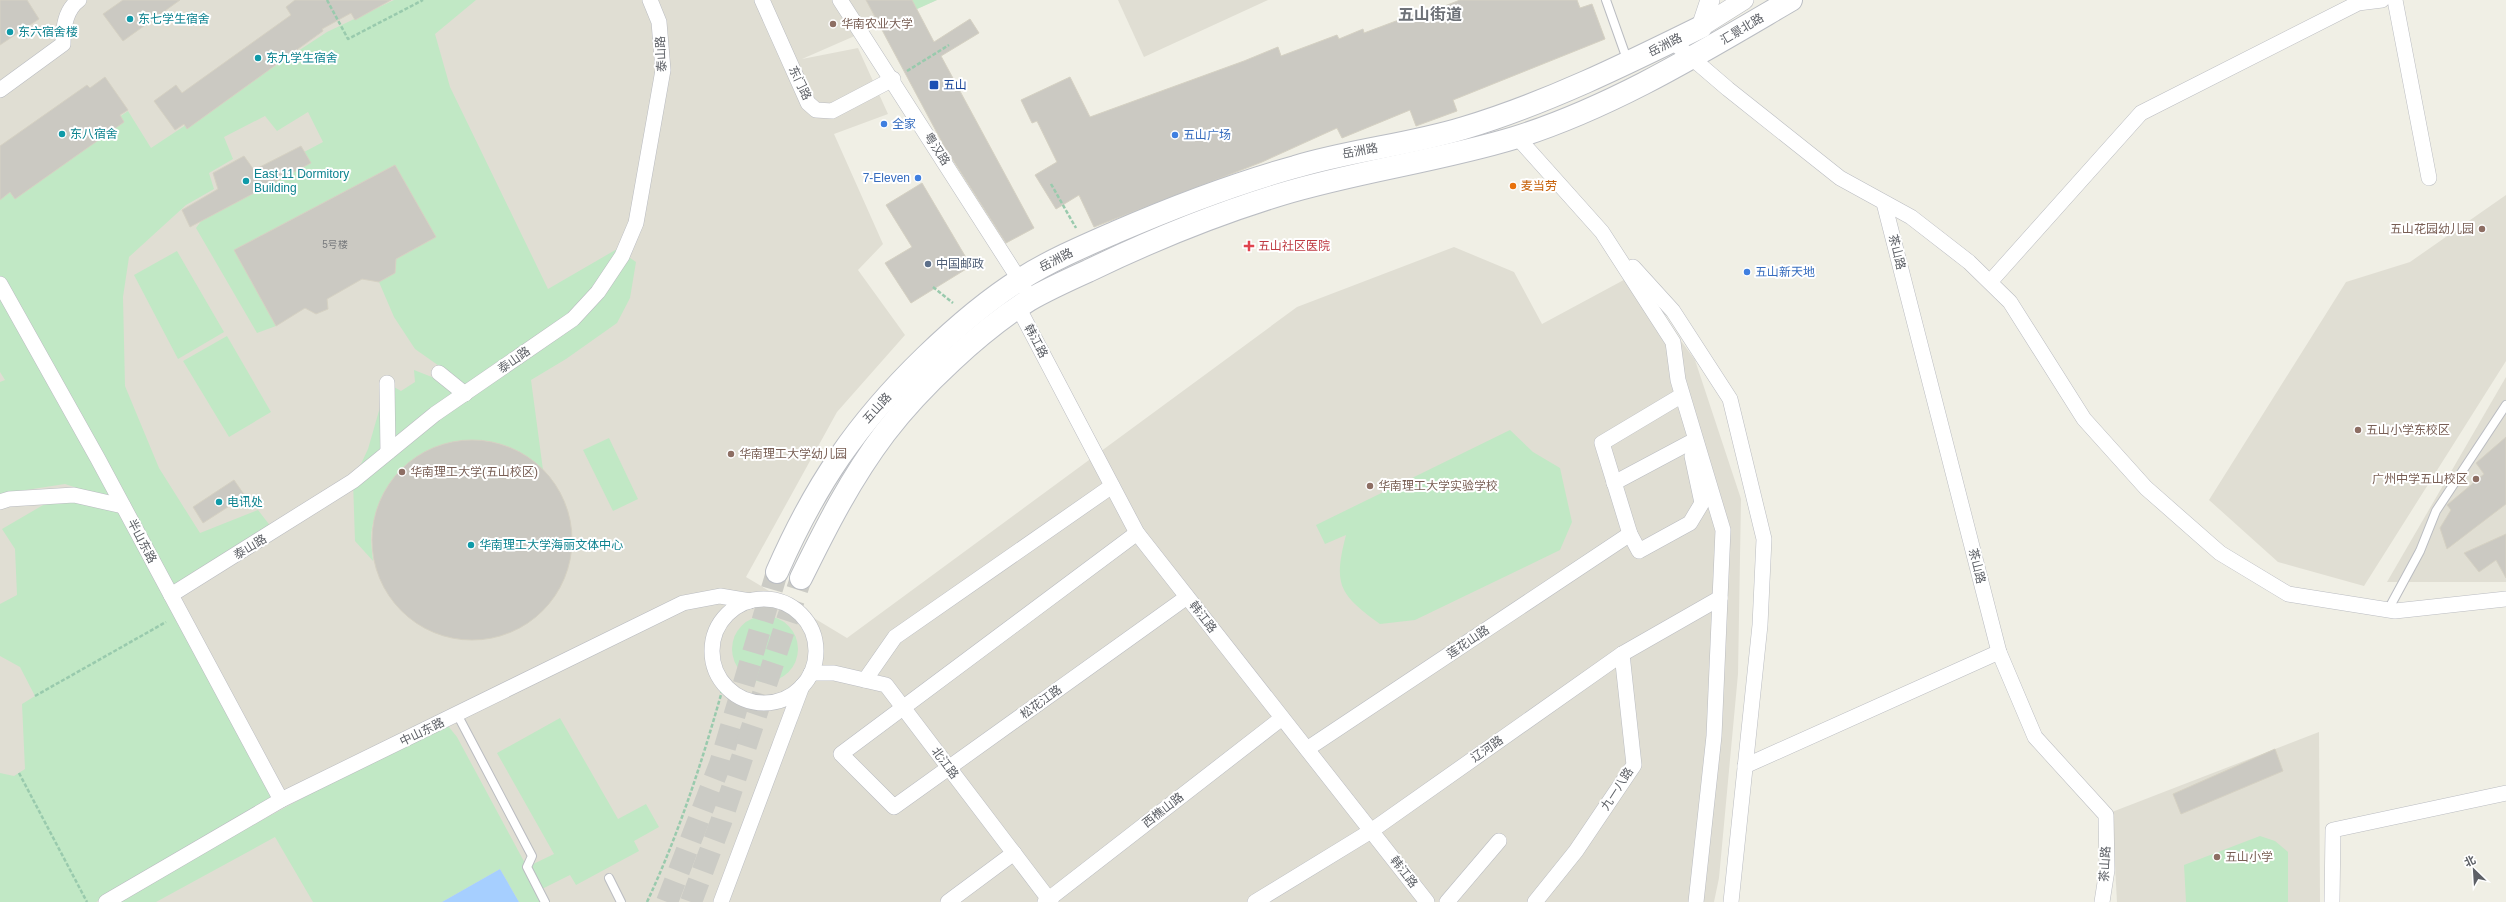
<svg xmlns="http://www.w3.org/2000/svg" width="2506" height="902" viewBox="0 0 2506 902" font-family="Arial,'Noto Sans SC',sans-serif">
	<rect width="100%" height="100%" fill="#f0efe5"/>
	<!-- education -->
	<g fill="#e0ded3">
		<path d="M0,0H937L802,59L858,48L888,114L834,134L883,244L858,270L905,335L837,412L746,577L847,638L1297,307L1454,247L1514,272L1542,324L1633,275L1695,360L1741,499L1738,674L1719,878L1714,902H0Z"/>
		<path d="M1118,0H1268L1144,57Z"/>
		<path d="M2506,195V361L2364,586L2278,562L2209,500L2346,282L2410,262Z"/>
		<path d="M2506,377V582H2387Z"/>
		<path d="M2319,732L2320,902H2117L2112,812Z"/>
	</g>
	<!-- green -->
	<g fill="#c1e8c5">
		<path d="M394,0H476L435,34L450,87L548,289L617,249L636,262L630,298L617,323L566,359L531,380L543,470C526,457 508,444 487,441C430,434 383,474 372,528C370,538 372,551 373,561L355,541L353,481L368,449L387,383L401,391L415,382L414,370L437,379L442,368L415,349L394,317L379,282L395,273L396,259L436,237L395,165L235,250L276,326L257,333L196,228L219,197L323,142L308,112L277,131L265,116L224,137L233,159L209,173L214,189L186,205L129,257L123,297L125,386L159,468L200,533L258,510L275,532L171,595L281,800L96,902H0V773L14,776L25,769L22,704L35,696L20,667L0,656V604L17,595L15,549L2,529L74,487L65,484L0,494V382L5,380L0,372V199L128,111L151,148L327,32Z"/>
		<path d="M895,0H937L904,15Z"/>
		<path d="M177,251L224,332L178,359L134,275Z"/>
		<path d="M227,336L271,412L229,437L183,361Z"/>
		<path d="M1510,430L1533,452L1560,468L1572,522L1560,550L1415,620L1380,624C1339,594 1333,585 1346,535L1325,544L1316,525Z"/>
		<path d="M609,438L638,499L613,511L583,450Z"/>
		<circle cx="765" cy="649" r="33"/>
		<path d="M560,718L618,819L646,804L659,827L634,841L639,851L576,885L570,875L540,890L542,902H519L500,869L442,902H313L275,837L156,902H112L444,721L457,737L527,867L554,854L497,753Z"/>
		<path d="M2260,836L2275,841L2288,852V902H2186L2184,865Z"/>
	</g>
	<!-- water -->
	<path fill="#a6cfff" d="M500,869L519,902H442Z"/>
	<!-- building -->
	<g fill="#cbc9c2" stroke="#d5d1c3">
		<path d="M0,0H27L39,19L0,45Z"/>
		<path d="M123,0H180L123,41L103,14Z"/>
		<path d="M295,0H391L355,20L351,13L322,29L323,31L187,129L184,124L175,130L154,101L176,85L182,93L291,15L286,7Z"/>
		<path d="M866,0H912L934,42L970,19L979,33L941,56L1034,228L1006,243L944,146Z"/>
		<path d="M1460,0H1577L1580,8L1592,4L1605,39L1453,100L1457,111L1416,126L1410,110L1342,138L1337,128L1262,162L1094,227L1079,195L1056,209L1035,175L1057,162L1037,121L1032,123L1021,100L1070,77L1090,117L1244,61L1278,47L1281,56L1337,35L1339,39L1363,29L1364,33L1420,12L1422,15Z"/>
		<path d="M105,77L128,110L120,115L124,122L15,199L10,192L0,200V146L87,85L90,88Z"/>
		<path d="M301,146L311,163L190,227L182,210L218,189L213,173L244,156L254,170Z"/>
		<path d="M395,165L436,237L396,259L395,273L379,282L362,279L327,299L328,309L316,314L305,308L276,326L234,250Z"/>
		<path d="M922,183L971,266L911,303L885,263L912,247L886,205Z"/>
		<path d="M2506,437V504L2447,549L2440,528L2451,510L2447,505L2484,474L2476,463Z"/>
		<circle cx="472" cy="540" r="100"/>
		<path d="M234,480L245,496L203,523L193,507Z"/>
		<path d="M2506,534V578L2496,560L2479,572L2464,553Z"/>
		<path d="M2275,749L2283,771L2181,814L2173,794Z"/>
	</g>
	<g fill="none" stroke-linecap="round" stroke-linejoin="round">
		<!-- secondary-tunnel -->
		<g stroke="#cbcbc5" stroke-width="22" stroke-dasharray="22 11" stroke-linecap="butt">
			<path d="M667,902L720,764L777,572"/>
			<path d="M691,902L721,822L801,578"/>
		</g>
		<defs>
			<g id="service">
				<path d="M1606,0L1628,62"/>
				<path d="M2388,610L2420,551L2436,511L2506,405"/>
				<path d="M457,714L532,856L527,867L545,902"/>
				<path d="M609,878L621,902"/>
			</g>
			<g id="minor">
				<path d="M762,0L808,103L816,110L832,111L893,79"/>
				<path d="M840,0L1024,287"/>
				<path d="M2395,0L2429,178"/>
				<path d="M1672,41L1728,89L1840,178L1911,217L1969,262L2010,302L2084,419L2146,488L2220,553L2288,594L2395,611L2506,599"/>
				<path d="M0,90L63,44C63,28 65,10 79,0"/>
				<path d="M1517,137L1602,232L1673,342L1678,380L1723,530L1714,736L1696,902"/>
				<path d="M1884,203L1999,652L2035,737L2106,815L2107,870L2102,902"/>
				<path d="M1633,267L1673,311L1730,399L1764,539L1760,625L1731,902"/>
				<path d="M1990,282L2141,113L2358,3L2382,0"/>
				<path d="M0,284L98,459L281,800"/>
				<path d="M1018,307L1137,533L1427,902"/>
				<path d="M439,373L465,394"/>
				<path d="M387,383L388,452"/>
				<path d="M1679,397L1602,443L1630,534L1639,551L1690,523L1702,503L1692,456"/>
				<path d="M1614,483L1689,443"/>
				<path d="M0,502L9,499L74,495L123,506"/>
				<path d="M1137,533L841,754L894,807L1187,597"/>
				<path d="M171,595L353,481L435,414L573,319L598,292L622,256L636,223L663,70L659,22L650,0"/>
				<circle cx="764" cy="651" r="52"/>
				<path d="M811,673H834L886,685L1051,902"/>
				<path d="M865,680L895,637L1112,486"/>
				<path d="M1307,749L1630,534"/>
				<path d="M1745,766L1999,652"/>
				<path d="M106,902L281,800L683,603L720,596L750,601"/>
				<path d="M721,902L802,686"/>
				<path d="M948,902L1014,853"/>
				<path d="M1045,902L1282,718"/>
				<path d="M1255,902L1371,831L1622,654L1720,598"/>
				<path d="M1447,902L1499,841"/>
				<path d="M1535,902L1576,851L1634,765L1622,654"/>
				<path d="M2332,902L2333,830L2506,793"/>
			</g>
			<g id="tertiary">
				<path d="M1701,27L1744,0"/>
				<path d="M1701,27L1710,0"/>
			</g>
			<g id="secondary">
				<path d="M777,572C815,485 857,423 925,357C955,328 986,301 1021,279C1051,260 1084,246 1116,232C1174,207 1234,184 1295,167C1351,150 1409,145 1464,128C1547,103 1624,65 1701,27"/>
				<path d="M801,578C826,527 851,478 885,433C920,387 980,331 1029,300C1048,289 1068,280 1088,271C1150,241 1216,214 1282,194C1358,171 1438,161 1514,138C1613,107 1702,52 1791,0"/>
			</g>
		</defs>
		<!-- service casing -->
		<use href="#service" stroke="#babcc1" stroke-width="10"/>
		<!-- minor casing -->
		<use href="#minor" stroke="#babcc1" stroke-width="16"/>
		<!-- tertiary casing -->
		<use href="#tertiary" stroke="#babcc1" stroke-width="20"/>
		<!-- secondary casing -->
		<use href="#secondary" stroke="#babdc3" stroke-width="24"/>
		<!-- path -->
		<g stroke="#99caad" stroke-width="2.5" stroke-dasharray="4 2" stroke-linecap="butt">
			<path d="M327,0L348,39L423,0"/>
			<path d="M907,71L949,45"/>
			<path d="M1051,184L1076,228"/>
			<path d="M933,287L953,303"/>
			<path d="M35,696L166,622"/>
			<path d="M19,773L87,902"/>
			<path d="M647,902C680,831 703,759 724,684"/>
		</g>
		<!-- service -->
		<use href="#service" stroke="#fff" stroke-width="8"/>
		<!-- minor -->
		<use href="#minor" stroke="#fff" stroke-width="15"/>
		<!-- tertiary -->
		<use href="#tertiary" stroke="#fff" stroke-width="19"/>
		<!-- secondary -->
		<use href="#secondary" stroke="#fff" stroke-width="22"/>
	</g>
	<!-- markers -->
	<g fill="#0f9aa8" stroke="#fff" stroke-width="1.5">
		<circle cx="130" cy="19" r="4"/>
		<circle cx="10" cy="32" r="4"/>
		<circle cx="258" cy="58" r="4"/>
		<circle cx="62" cy="134" r="4"/>
		<circle cx="246" cy="181" r="4"/>
		<circle cx="219" cy="502" r="4"/>
		<circle cx="471" cy="545" r="4"/>
	</g>
	<g fill="#8d6e63" stroke="#fff" stroke-width="1.5">
		<circle cx="833" cy="24" r="4"/>
		<circle cx="2482" cy="229" r="4"/>
		<circle cx="2358" cy="430" r="4"/>
		<circle cx="731" cy="454" r="4"/>
		<circle cx="402" cy="472" r="4"/>
		<circle cx="2476" cy="479" r="4"/>
		<circle cx="1370" cy="486" r="4"/>
		<circle cx="2217" cy="857" r="4"/>
	</g>
	<rect fill="#1a4fb4" stroke="#fff" stroke-width="1.5" x="929" y="80" width="10" height="10" rx="2"/>
	<g fill="#3f7fe0" stroke="#fff" stroke-width="1.5">
		<circle cx="884" cy="124" r="4"/>
		<circle cx="1175" cy="135" r="4"/>
		<circle cx="918" cy="178" r="4"/>
		<circle cx="1747" cy="272" r="4"/>
	</g>
	<circle fill="#e8710a" stroke="#fff" stroke-width="1.5" cx="1513" cy="186" r="4"/>
	<path fill="#e0444e" stroke="#fff" stroke-width="1.5" d="M1247 240h4v4h4v4h-4v4h-4v-4h-4v-4h4z"/>
	<circle fill="#5c6f8a" stroke="#fff" stroke-width="1.5" cx="928" cy="264" r="4"/>
	<g text-anchor="middle" stroke-width="4" stroke-linejoin="round" paint-order="stroke">
		<!-- number labels -->
		<g font-size="10" fill="#787a7d">
			<text x="335" y="248">5号楼</text>
		</g>
		<!-- culture labels -->
		<g font-size="12" fill="#0d838f" stroke="#fff" text-anchor="start">
			<text x="138" y="23">东七学生宿舍</text>
			<text x="18" y="36">东六宿舍楼</text>
			<text x="266" y="62">东九学生宿舍</text>
			<text x="70" y="138">东八宿舍</text>
			<text x="254" y="178">East 11 Dormitory<tspan x="254" dy="14">Building</tspan></text>
			<text x="227" y="506">电讯处</text>
			<text x="479" y="549">华南理工大学海丽文体中心</text>
		</g>
		<!-- education labels -->
		<g font-size="12" fill="#785e54" stroke="#fff" text-anchor="start">
			<text x="841" y="28">华南农业大学</text>
			<text x="2474" y="233" text-anchor="end">五山花园幼儿园</text>
			<text x="2366" y="434">五山小学东校区</text>
			<text x="739" y="458">华南理工大学幼儿园</text>
			<text x="410" y="476">华南理工大学(五山校区)</text>
			<text x="2468" y="483" text-anchor="end">广州中学五山校区</text>
			<text x="1378" y="490">华南理工大学实验学校</text>
			<text x="2225" y="861">五山小学</text>
		</g>
		<!-- street labels -->
		<g font-size="12" fill="#5d6066" stroke="#fff">
			<text transform="translate(1742 29) rotate(-31)" y="4">汇景北路</text>
			<text transform="translate(1665 45) rotate(-27)" y="4">岳洲路</text>
			<text transform="translate(661 54) rotate(-93)" y="4">泰山路</text>
			<text transform="translate(800 83) rotate(64)" y="4">东门路</text>
			<text transform="translate(937 149) rotate(57)" y="4">粤汉路</text>
			<text transform="translate(1360 151) rotate(-11)" y="4">岳洲路</text>
			<text transform="translate(1897 252) rotate(76)" y="4">茶山路</text>
			<text transform="translate(1056 260) rotate(-27)" y="4">岳洲路</text>
			<text transform="translate(1036 341) rotate(62)" y="4">韩江路</text>
			<text transform="translate(514 360) rotate(-35)" y="4">泰山路</text>
			<text transform="translate(877 408) rotate(-48)" y="4">五山路</text>
			<text transform="translate(142 541) rotate(62)" y="4">半山东路</text>
			<text transform="translate(250 547) rotate(-31)" y="4">泰山路</text>
			<text transform="translate(1977 566) rotate(76)" y="4">茶山路</text>
			<text transform="translate(1203 617) rotate(52)" y="4">韩江路</text>
			<text transform="translate(1468 642) rotate(-34)" y="4">莲花山路</text>
			<text transform="translate(1041 702) rotate(-36)" y="4">松花江路</text>
			<text transform="translate(422 732) rotate(-26)" y="4">中山东路</text>
			<text transform="translate(1487 749) rotate(-35)" y="4">辽河路</text>
			<text transform="translate(945 763) rotate(53)" y="4">北江路</text>
			<text transform="translate(1617 789) rotate(-57)" y="4">九一八路</text>
			<text transform="translate(1163 810) rotate(-38)" y="4">西樵山路</text>
			<text transform="translate(2105 864) rotate(-87)" y="4">茶山路</text>
			<text transform="translate(1404 872) rotate(52)" y="4">韩江路</text>
		</g>
		<!-- transit labels -->
		<g font-size="12" fill="#164399" stroke="#fff" text-anchor="start">
			<text x="943" y="89">五山</text>
		</g>
		<!-- shop labels -->
		<g font-size="12" fill="#366cbe" stroke="#fff" text-anchor="start">
			<text x="892" y="128">全家</text>
			<text x="1183" y="139">五山广场</text>
			<text x="910" y="182" text-anchor="end">7-Eleven</text>
			<text x="1755" y="276">五山新天地</text>
		</g>
		<!-- food labels -->
		<g font-size="12" fill="#c56008" stroke="#fff" text-anchor="start">
			<text x="1521" y="190">麦当劳</text>
		</g>
		<!-- health labels -->
		<g font-size="12" fill="#be3a42" stroke="#fff" text-anchor="start">
			<text x="1258" y="250">五山社区医院</text>
		</g>
		<!-- service labels -->
		<g font-size="12" fill="#4e5e75" stroke="#fff" text-anchor="start">
			<text x="936" y="268">中国邮政</text>
		</g>
		<!-- district labels -->
		<g font-size="16" font-weight="bold" fill="#6e7278" stroke="#fff">
			<text x="1430" y="20">五山街道</text>
		</g>
	</g>
	<!-- north arrow -->
	<g transform="translate(2474 870) rotate(335)" stroke="#ffffff" stroke-width="3" paint-order="stroke">
	<path d="M0-3L7 15L0 10L-7 15Z" fill="#5d6066"/>
	<text y="-6" font-size="11" font-weight="bold" text-anchor="middle" fill="#5d6066">北</text>
	</g>
</svg>
